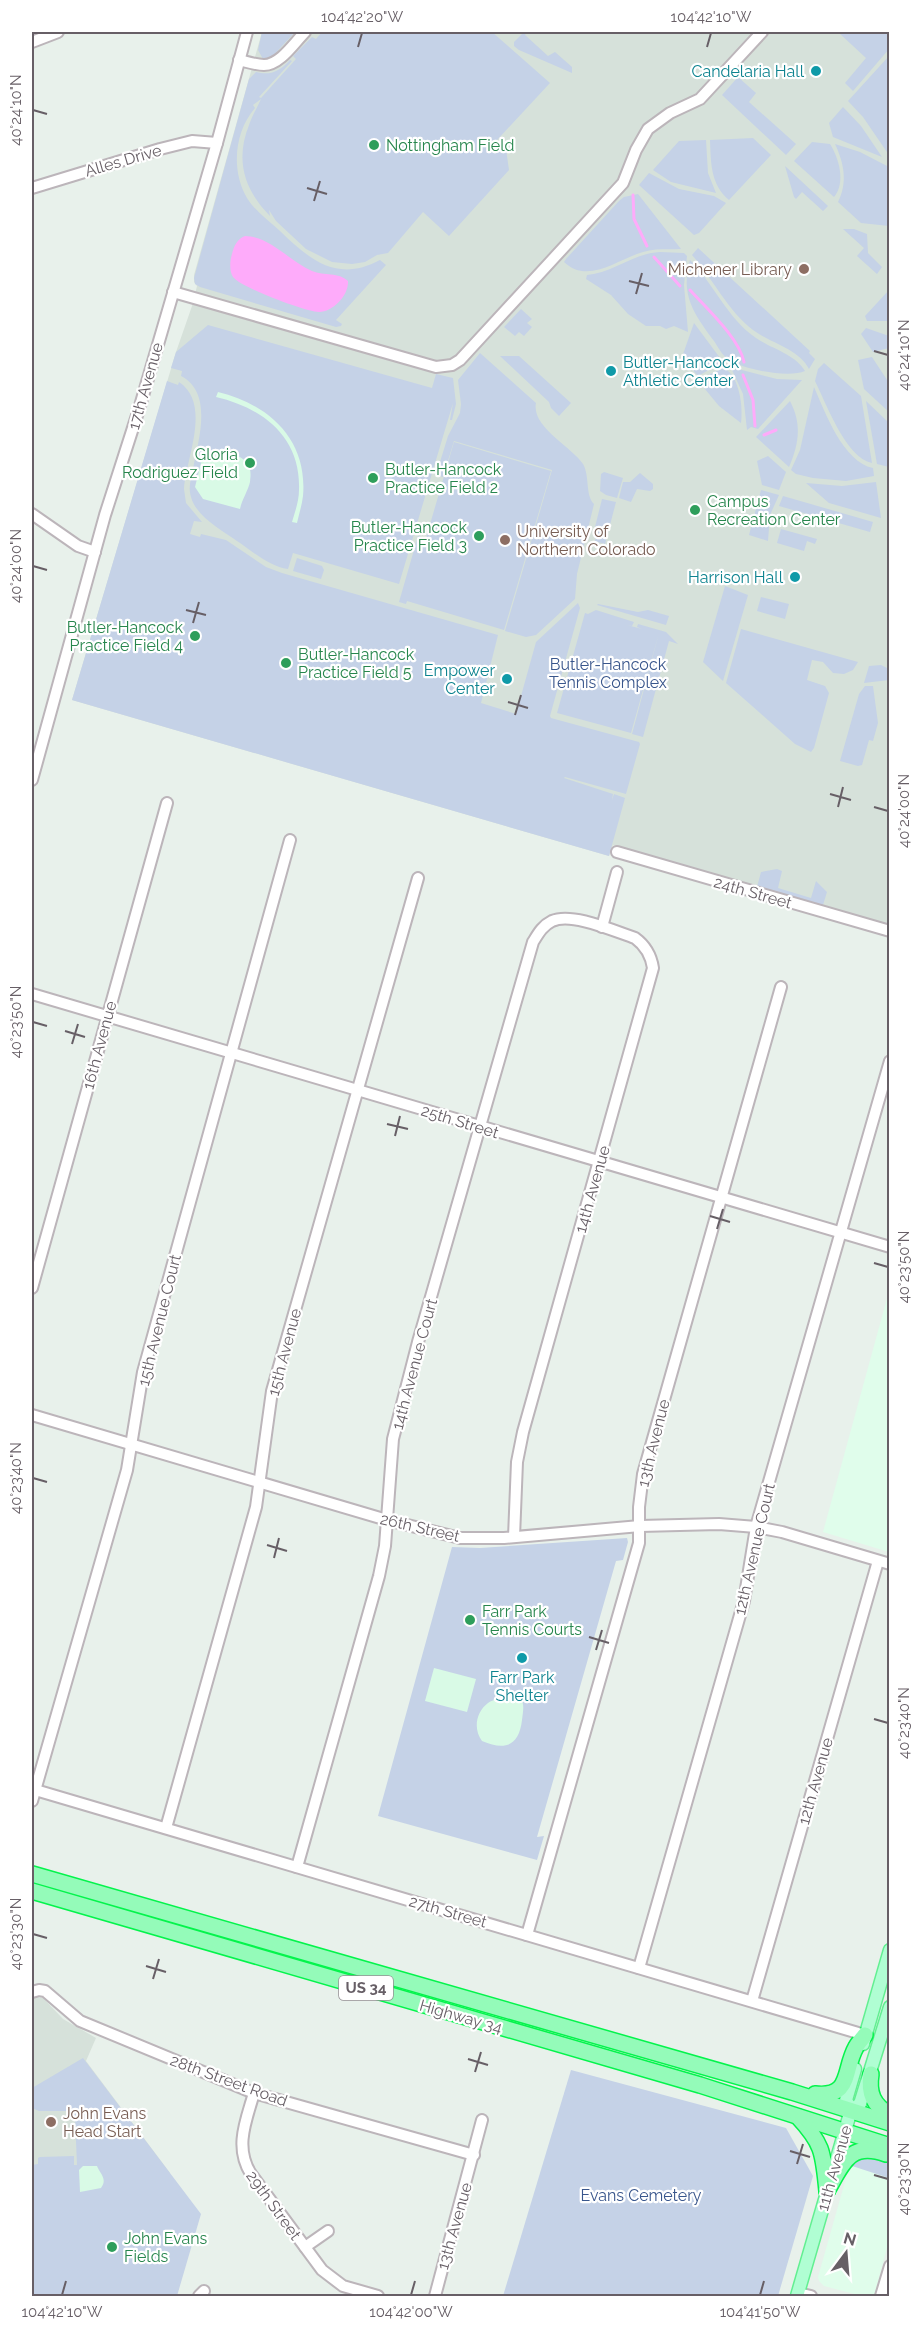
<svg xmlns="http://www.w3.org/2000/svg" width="921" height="2328" viewBox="0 0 921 2328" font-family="Raleway,sans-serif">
	<rect width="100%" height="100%" fill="#e8f1eb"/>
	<!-- commercial -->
	<g fill="#e0fdeb">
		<path d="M889,1291L890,1552H889L823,1532Z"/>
		<path d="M850,2164L889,2178V2240L874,2296H862L824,2286L819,2281L818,2277Z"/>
	</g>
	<!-- education -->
	<g fill="#d6e1da">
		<path d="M262,32H889V927L613,845L609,856L72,700L176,352L192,306L197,286L194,282V275Z"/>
		<path d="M35,1997L43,1998L63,2019L96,2038L86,2061L170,2173L32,2209V1999Z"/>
	</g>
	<!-- green -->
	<g fill="#c5d2e7">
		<path d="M262,32H295L271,58L263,59L258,50Z"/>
		<path d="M322,32H492L550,83L497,140L506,149L509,170L449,236L423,212L388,253L377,255L365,262L352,264L332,262L306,249L276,221L269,210L270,216C244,190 235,160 249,125C252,116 257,108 261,99L253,105L255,108C234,132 231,171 247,198C255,211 269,221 280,231C310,260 337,283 380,260L386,265L336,320L342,324L341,326L336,327L200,287L195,284L194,278L249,79L256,72C271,76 280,71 290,60L292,61L259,97L261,98L296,59L293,56L312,37L316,39Z"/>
		<path d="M524,32H527L525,35L548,56L555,52L572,67V73L519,50L514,46V42Z"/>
		<path d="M838,32H889V49L853,91L845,83L866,58Z"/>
		<path d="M889,56V155L863,117L848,101Z"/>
		<path d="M738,77L756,93L749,102L796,144L786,155L722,95Z"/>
		<path d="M843,107L861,126L882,157L833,137L829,123Z"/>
		<path d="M753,138L771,155L729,200C710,184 711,162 710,140Z"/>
		<path d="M706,140L708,173L716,193L671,182L653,170L679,141Z"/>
		<path d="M812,142L830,144C839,158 846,183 834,197L794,161Z"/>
		<path d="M835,144L860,152L889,167V226L861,223L838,202C848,183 844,163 835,144Z"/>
		<path d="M785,166L828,206L823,211L802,192L796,199L794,197Z"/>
		<path d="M649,173L679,189L714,196L726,203L699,233L694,235L639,185Z"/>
		<path d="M638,194L681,249C668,250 656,248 643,252C618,259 588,285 564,262L566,259L619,201L624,197Z"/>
		<path d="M843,229H854L867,234L868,253L882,267L877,274L857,256L864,248Z"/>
		<path d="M698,248L810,351L809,353L815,359L809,369C799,349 770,343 753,330C728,311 713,279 692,255Z"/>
		<path d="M660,252L684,253L687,256L684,285L688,332L674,326L666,329L660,326H646L628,314L611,295L586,279L587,275C613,273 634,253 660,252Z"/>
		<path d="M690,260C714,284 727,318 756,338C772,349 795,354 805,371C789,378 743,370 728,359C722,355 718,347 714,341C694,314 680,295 690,260Z"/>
		<path d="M889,290V321H867L865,316Z"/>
		<path d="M521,309L532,319L527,323L532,327L524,336L519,332L515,336L504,327Z"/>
		<path d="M694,323L723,362L698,376L682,357Z"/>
		<path d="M208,325L432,388L436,374L453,378L456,404L452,420H450L453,403L399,584L293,553L288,569C270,567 252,551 237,541C221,530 196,516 191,497C188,488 191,478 193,469C198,441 214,393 181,376L182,371L171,368L176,352Z"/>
		<path d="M866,328L889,336V348L873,352L861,334Z"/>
		<path d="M480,353L536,403C531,427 572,447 583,464C590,476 585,495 594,504L577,574L575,599L536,635L526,637L505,631L552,470L454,441L443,477L436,475L448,436L460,413L461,404L458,380Z"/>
		<path d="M500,356H519L571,403L559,416L551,408L549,402Z"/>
		<path d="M872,357L889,383V412L864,389L858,360Z"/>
		<path d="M824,363L861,396L872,463C846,458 826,403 815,381L818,369Z"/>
		<path d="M724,368C740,377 743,407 741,423L719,406L700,383L704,377Z"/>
		<path d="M734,368L777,379L802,380L758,429L751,427L747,430L743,394L732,370Z"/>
		<path d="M167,381L178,385L179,382C212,404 186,458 184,489L186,503L202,522L194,521L190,534L200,537L201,534L226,540L266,567L282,573L498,635L481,703L516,714L536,642L578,603L580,608L550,716L551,718L639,742L640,744L626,794L565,777L564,778L613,794L612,800L614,794L625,798L609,856L72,700Z"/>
		<path d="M814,387C825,412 843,462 873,468L874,476L846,481L813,478L796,474L791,470L800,450Z"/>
		<path d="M790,401C802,424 799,444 789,467L756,437Z"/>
		<path d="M866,401L889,423V467L877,464Z"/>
		<path d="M454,442L551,471L504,630L407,601L406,604L399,602L418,536L426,538Z"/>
		<path d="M768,456L786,472L779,490L762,485L757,461Z"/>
		<path d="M604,472L623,478L617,498L606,495L600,491L601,474Z"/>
		<path d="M640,473L653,484V489L650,491L637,489L631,502L619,498L623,482H630Z"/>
		<path d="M876,482L881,518L829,503L806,483L842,486Z"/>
		<path d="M761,490L779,495L770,515L768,541L749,535Z"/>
		<path d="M783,496L873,522L870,532L779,506Z"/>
		<path d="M602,499L616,502L605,544L595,541L596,537L593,535Z"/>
		<path d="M781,529L817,539L815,544L807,541L804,551L777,543Z"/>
		<path d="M297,558L322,566L324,570L321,579L293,571Z"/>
		<path d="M725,586L748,595L723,681L703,662Z"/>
		<path d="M761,597L789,604L785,619L757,611Z"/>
		<path d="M598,604L638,612L648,610L669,616L666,625L597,605Z"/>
		<path d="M596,610L634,622L632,626L627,625L642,629L637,627L638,624L666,632L678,644L669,641L643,737L632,734L659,633L631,733L557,713L585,613L588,614Z"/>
		<path d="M741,629L858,662L853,670L844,674L833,673L823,662L812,660L807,680L825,686L829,693L814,748L811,752L795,744L726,683Z"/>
		<path d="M881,665L889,669V680L864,683L869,666Z"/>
		<path d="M865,686H873L878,723L873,741L869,740L862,765L858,766L840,761L859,694Z"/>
		<path d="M777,869L782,871L778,888L811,898L816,881L827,892L823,905L757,887L761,872Z"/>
		<path d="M627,1538L628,1542L623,1560L616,1561L537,1837L544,1836L537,1860L378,1816L452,1547L480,1548Z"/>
		<path d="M83,2058L201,2214L177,2296H32V2165L38,2164V2158L40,2157L74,2156V2165H77L75,2117L68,2111H39L32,2108V2088Z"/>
		<path d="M571,2070L786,2128L813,2176L778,2296H503Z"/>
		<path d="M864,2154L889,2158V2178L849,2165Z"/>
	</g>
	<!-- sand -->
	<g fill="#d9fae6">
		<path d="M218,392C268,404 308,439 303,496C302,505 299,514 297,523L292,522C295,512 299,501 299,490C301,437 263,408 216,397Z"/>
		<path d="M204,451C223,454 256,450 250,482C248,491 242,499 240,509L203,499L195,487Z"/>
		<path d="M434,1668L476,1679L467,1712L425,1701Z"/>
		<path d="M511,1695L520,1697C525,1704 523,1711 522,1720C519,1746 505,1751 482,1741C473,1729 476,1712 488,1703C494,1699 504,1697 511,1695Z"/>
		<path d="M83,2166H97C100,2174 108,2179 101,2188L80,2192L79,2170Z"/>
	</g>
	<!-- water -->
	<path fill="#feabfa" d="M245,236C271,237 289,261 312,271C324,276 339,272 348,281C349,295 333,312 319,312C306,312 240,287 233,277C229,271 230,260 232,254C234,246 237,239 245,236Z"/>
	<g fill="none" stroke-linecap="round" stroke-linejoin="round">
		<!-- stream -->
		<g stroke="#feabfa" stroke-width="3">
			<path d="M633,195L634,219L647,246"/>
			<path d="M654,257L680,286"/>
			<path d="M690,290C707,309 739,338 744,362"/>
			<path d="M743,375L753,400L755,426"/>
			<path d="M764,435L776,430"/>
		</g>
		<defs>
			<g id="minor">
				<path d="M32,42L58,32"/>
				<path d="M239,60C247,62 256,65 264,65C280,65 294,43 305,32"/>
				<path d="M32,188L160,149L192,141L217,143"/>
				<path d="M173,292L436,367L452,365L460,360L623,183L636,150L648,129L670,113L700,99L762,32"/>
				<path d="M32,514L78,546L95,552"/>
				<path d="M32,780L105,515L140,406L217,143L247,32"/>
				<path d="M617,852L890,931"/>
				<path d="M602,927L617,872"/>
				<path d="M32,994L890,1247"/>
				<path d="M32,1288L167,803"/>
				<path d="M32,1415L387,1520L460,1538H504L640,1526L719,1524L756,1527L782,1532L890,1564"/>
				<path d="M32,1789L865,2035"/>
				<path d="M32,1801L127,1470L143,1372L290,840"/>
				<path d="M166,1828L256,1507L272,1391L418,878"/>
				<path d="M297,1867L379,1576L385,1546L393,1439L418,1342L533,942C538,934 542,926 552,921C572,912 614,931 635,938C646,946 651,955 653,968L523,1432L517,1462L514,1537"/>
				<path d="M527,1935L639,1543V1507L643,1474L781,987"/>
				<path d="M639,1968L744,1601L756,1527L890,1061"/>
				<path d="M32,1992L39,1990L45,1991L80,2021L254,2093L474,2155"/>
				<path d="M752,2001L878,1561"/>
				<path d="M254,2093C246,2121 234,2147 251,2174L322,2270L343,2286L378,2296"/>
				<path d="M305,2247L328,2231"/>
				<path d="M798,2293L811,2296"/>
				<path d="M199,2296L204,2291"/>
				<path d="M435,2296L482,2120"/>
				<path d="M881,2296L890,2266"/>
			</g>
			<g id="major">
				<path d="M863,2044L890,1950"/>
				<path d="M851,2110L846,2100L855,2069"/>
				<path d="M797,2296L851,2110L860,2104L890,2007"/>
			</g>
			<g id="highway">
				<path d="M32,1874L792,2092L890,2123"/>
				<path d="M32,1891L700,2085L890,2146"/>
				<path d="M871,2074C868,2093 873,2105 890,2115"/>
				<path d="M815,2094C852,2098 843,2070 856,2047C858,2043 862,2039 865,2035"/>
				<path d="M798,2117C824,2145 823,2154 827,2191"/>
				<path d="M827,2191C843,2163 850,2141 886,2154"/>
			</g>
		</defs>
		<!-- minor casing -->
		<use href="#minor" stroke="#bcb5ba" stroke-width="14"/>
		<!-- major casing -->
		<use href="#major" stroke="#62ef91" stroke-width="15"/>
		<!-- highway casing -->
		<use href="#highway" stroke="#04f44c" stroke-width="18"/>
		<!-- minor -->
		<use href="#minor" stroke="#fff" stroke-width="10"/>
		<!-- major -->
		<use href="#major" stroke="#b0fed3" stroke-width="12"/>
		<!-- highway -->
		<use href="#highway" stroke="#94fbb9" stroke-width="15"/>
	</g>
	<!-- ticks -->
	<path fill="none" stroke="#675f66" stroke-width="2" d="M358,47L362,33M707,47L711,33M33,110L47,114M307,188L327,194M314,201L320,181M629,281L649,286M636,294L642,273M874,351L888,355M33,566L47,570M186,610L206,615M193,623L199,602M508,702L528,708M515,715L521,695M830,794L851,800M838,807L843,787M874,807L888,811M33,1022L47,1026M65,1031L85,1037M72,1044L78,1024M387,1124L408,1129M395,1136L400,1116M710,1216L730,1222M717,1229L723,1209M874,1263L888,1267M33,1478L47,1482M267,1545L287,1551M274,1558L279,1538M589,1637L609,1643M596,1650L602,1630M874,1719L888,1723M33,1934L47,1938M146,1966L166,1972M153,1979L159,1959M468,2059L488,2065M475,2072L481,2052M790,2151L810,2157M797,2164L803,2144M874,2175L888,2179M62,2295L66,2281M411,2295L415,2281M760,2295L764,2281"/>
	<!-- markers -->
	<g fill="#0f9aa8" stroke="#fff" stroke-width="2">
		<circle cx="816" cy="71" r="6"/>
		<circle cx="611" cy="371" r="6"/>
		<circle cx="795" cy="577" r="6"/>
		<circle cx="507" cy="679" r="6"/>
		<circle cx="522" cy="1658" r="6"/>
	</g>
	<g fill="#2e9e5b" stroke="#fff" stroke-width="2">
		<circle cx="374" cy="145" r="6"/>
		<circle cx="250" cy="463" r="6"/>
		<circle cx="373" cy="478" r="6"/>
		<circle cx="695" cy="510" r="6"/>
		<circle cx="479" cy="536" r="6"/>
		<circle cx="195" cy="636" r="6"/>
		<circle cx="286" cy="663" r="6"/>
		<circle cx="470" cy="1620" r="6"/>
		<circle cx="112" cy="2247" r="6"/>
	</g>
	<g fill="#8d6e63" stroke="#fff" stroke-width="2">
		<circle cx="804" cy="269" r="6"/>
		<circle cx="505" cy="540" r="6"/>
		<circle cx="51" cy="2122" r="6"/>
	</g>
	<g text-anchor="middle" stroke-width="4.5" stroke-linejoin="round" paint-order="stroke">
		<!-- shield labels -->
		<rect fill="#fff" stroke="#958f94" stroke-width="1.5" x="339" y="1976" width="54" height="24" rx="4.5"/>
		<g font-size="15" font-weight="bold" fill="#675f66">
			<text x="366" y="1993">US 34</text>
		</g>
		<!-- culture labels -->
		<g font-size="16" fill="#0d838f" stroke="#fff" text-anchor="end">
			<text x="804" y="77">Candelaria Hall</text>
			<text x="623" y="368" text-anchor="start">Butler-Hancock<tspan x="623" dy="18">Athletic Center</tspan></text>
			<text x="783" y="583">Harrison Hall</text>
			<text x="495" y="676">Empower<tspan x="495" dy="18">Center</tspan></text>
			<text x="522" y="1683" text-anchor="middle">Farr Park<tspan x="522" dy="18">Shelter</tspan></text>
		</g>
		<!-- leisure labels -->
		<g font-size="16" fill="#27864d" stroke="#fff" text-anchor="start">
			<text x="386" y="151">Nottingham Field</text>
			<text x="238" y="460" text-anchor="end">Gloria<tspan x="238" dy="18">Rodriguez Field</tspan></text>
			<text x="385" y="475">Butler-Hancock<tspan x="385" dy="18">Practice Field 2</tspan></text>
			<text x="707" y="507">Campus<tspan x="707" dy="18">Recreation Center</tspan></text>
			<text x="467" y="533" text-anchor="end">Butler-Hancock<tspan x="467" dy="18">Practice Field 3</tspan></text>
			<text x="183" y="633" text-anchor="end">Butler-Hancock<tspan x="183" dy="18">Practice Field 4</tspan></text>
			<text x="298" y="660">Butler-Hancock<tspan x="298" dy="18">Practice Field 5</tspan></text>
			<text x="482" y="1617">Farr Park<tspan x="482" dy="18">Tennis Courts</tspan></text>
			<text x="124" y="2244">John Evans<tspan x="124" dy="18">Fields</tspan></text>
		</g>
		<!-- street labels -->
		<g font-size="16" fill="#675f66" stroke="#fff">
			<text transform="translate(123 160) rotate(-16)" y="6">Alles Drive</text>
			<text transform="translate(145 386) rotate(-74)" y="6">17th Avenue</text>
			<text transform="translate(753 892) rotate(16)" y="6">24th Street</text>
			<text transform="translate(99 1045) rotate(-75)" y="6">16th Avenue</text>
			<text transform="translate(460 1121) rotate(17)" y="6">25th Street</text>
			<text transform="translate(592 1189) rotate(-74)" y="6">14th Avenue</text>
			<text transform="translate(159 1320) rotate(-76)" y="6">15th Avenue Court</text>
			<text transform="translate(284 1352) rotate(-75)" y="6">15th Avenue</text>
			<text transform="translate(414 1364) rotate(-75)" y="6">14th Avenue Court</text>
			<text transform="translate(653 1443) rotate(-76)" y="6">13th Avenue</text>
			<text transform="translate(420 1527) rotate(13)" y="6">26th Street</text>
			<text transform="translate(754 1549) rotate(-77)" y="6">12th Avenue Court</text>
			<text transform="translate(815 1781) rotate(-74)" y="6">12th Avenue</text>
			<text transform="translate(448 1911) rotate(16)" y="6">27th Street</text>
			<text transform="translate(461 2016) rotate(16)" y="6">Highway 34</text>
			<text transform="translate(229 2080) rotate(20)" y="6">28th Street Road</text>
			<text transform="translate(834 2168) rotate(-74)" y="6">11th Avenue</text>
			<text transform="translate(274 2205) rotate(54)" y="6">29th Street</text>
			<text transform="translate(454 2226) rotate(-74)" y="6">13th Avenue</text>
		</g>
		<!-- education labels -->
		<g font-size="16" fill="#785e54" stroke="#fff" text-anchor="start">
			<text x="792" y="275" text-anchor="end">Michener Library</text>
			<text x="517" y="537">University of<tspan x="517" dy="18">Northern Colorado</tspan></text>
			<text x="63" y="2119">John Evans<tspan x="63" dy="18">Head Start</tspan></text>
		</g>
		<!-- park labels -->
		<g font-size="16" fill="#39568c" stroke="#fff">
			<text x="608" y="670">Butler-Hancock<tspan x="608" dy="18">Tennis Complex</tspan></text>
			<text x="641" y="2201">Evans Cemetery</text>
		</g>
	</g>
	<!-- border -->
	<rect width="921" height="2328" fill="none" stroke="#ffffff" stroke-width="66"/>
	<!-- north arrow -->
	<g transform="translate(846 2253) rotate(16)" stroke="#ffffff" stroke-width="4.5" paint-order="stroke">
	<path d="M0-4.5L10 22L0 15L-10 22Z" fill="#675f66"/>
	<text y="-9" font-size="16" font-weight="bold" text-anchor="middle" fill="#675f66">N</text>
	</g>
	<rect x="33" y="33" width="855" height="2262" fill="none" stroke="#675f66" stroke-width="2"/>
	<g font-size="15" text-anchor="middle" fill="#675f66">
		<text x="362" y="22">104°42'20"W</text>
		<text x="711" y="22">104°42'10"W</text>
		<text transform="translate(16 110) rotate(-90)" y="5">40°24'10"N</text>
		<text transform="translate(904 355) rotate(-90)" y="5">40°24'10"N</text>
		<text transform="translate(16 566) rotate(-90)" y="5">40°24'00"N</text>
		<text transform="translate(904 811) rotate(-90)" y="5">40°24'00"N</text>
		<text transform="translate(16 1022) rotate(-90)" y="5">40°23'50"N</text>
		<text transform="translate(904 1267) rotate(-90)" y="5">40°23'50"N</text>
		<text transform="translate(16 1478) rotate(-90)" y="5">40°23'40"N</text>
		<text transform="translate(904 1723) rotate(-90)" y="5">40°23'40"N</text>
		<text transform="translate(16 1934) rotate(-90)" y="5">40°23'30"N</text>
		<text transform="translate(904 2179) rotate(-90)" y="5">40°23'30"N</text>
		<text x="62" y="2317">104°42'10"W</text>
		<text x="411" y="2317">104°42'00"W</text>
		<text x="760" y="2317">104°41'50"W</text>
	</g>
</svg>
